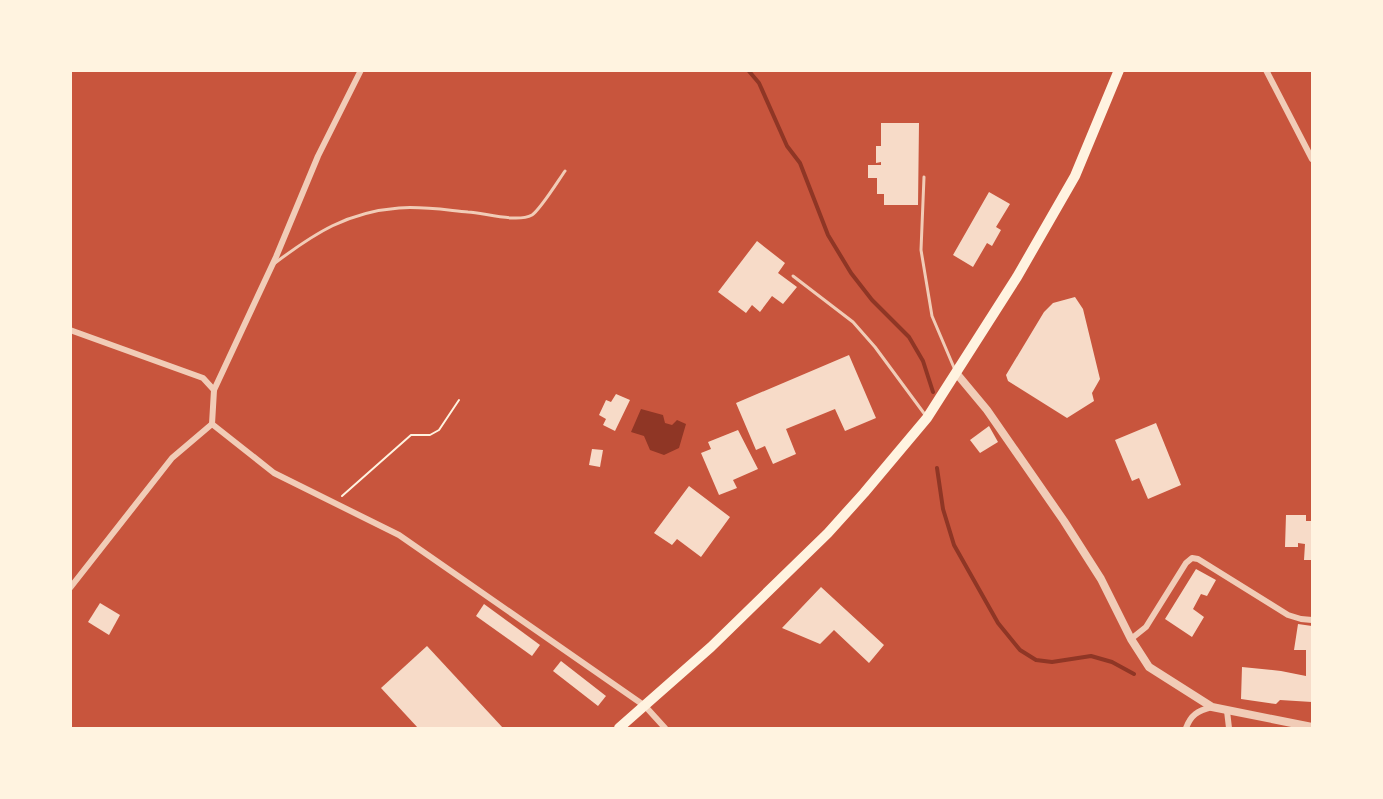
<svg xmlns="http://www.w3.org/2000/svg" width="1383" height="799" viewBox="0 0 1383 799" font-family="'Nunito Sans',sans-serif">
	<rect width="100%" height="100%" fill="#c8553d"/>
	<!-- water -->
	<path fill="#8f3625" d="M641,409L663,415L665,423L672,425L677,420L686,424L679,448L664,455L650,450L644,436L631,432Z"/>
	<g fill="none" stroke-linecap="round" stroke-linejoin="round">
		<!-- stream -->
		<g stroke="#8f3625" stroke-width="4">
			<path d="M748,70L759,83L787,146L800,163L828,235L851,273L872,300L909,337L923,361L933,392"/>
			<path d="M937,468L943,509L954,545L998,623L1020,650L1036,660L1052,662L1091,656L1112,662L1134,674"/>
		</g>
	</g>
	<!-- building -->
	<g fill="#f7dbc8">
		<path d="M881,123H919L918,205H884V194H877V178H868V165H881V162L876,163V146H881Z"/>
		<path d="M989,192L1010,204L996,227L1001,230L992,246L987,243L973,267L953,255Z"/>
		<path d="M757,241L785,263L778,273L797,287L783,304L772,296L760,312L752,305L746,313L718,292Z"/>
		<path d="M1075,297L1083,309L1100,379L1092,393L1094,401L1067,418L1008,381L1006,375L1044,312L1053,303Z"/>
		<path d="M849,355L876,418L845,431L835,409L786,429L796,454L773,464L765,446L756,450L736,403Z"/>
		<path d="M616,394L630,400L615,431L603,425L606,419L599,415L606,400L611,402Z"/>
		<path d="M1156,423L1181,485L1148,499L1139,478L1132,481L1115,440Z"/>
		<path d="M989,426L998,442L980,453L970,440Z"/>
		<path d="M738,430L758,469L733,480L737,488L719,495L701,453L711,449L708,442Z"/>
		<path d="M592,449L603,450L600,467L589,465Z"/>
		<path d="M689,486L730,517L701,557L677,539L672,545L654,533Z"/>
		<path d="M1286,515H1306V521H1312V560H1304L1305,544L1298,543V547H1285Z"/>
		<path d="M1196,569L1216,580L1207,596L1201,594L1193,609L1204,617L1192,637L1165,619Z"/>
		<path d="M821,587L884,645L869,663L834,630L820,644L782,628Z"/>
		<path d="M100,603L120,615L109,635L88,622Z"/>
		<path d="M484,604L540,645L532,656L476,616Z"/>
		<path d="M1298,624L1312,626V702L1280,700L1276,704L1241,699L1242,667L1281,671L1306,676V650H1294Z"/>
		<path d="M427,646L503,728H418L381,688Z"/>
		<path d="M561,661L606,696L598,706L553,671Z"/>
	</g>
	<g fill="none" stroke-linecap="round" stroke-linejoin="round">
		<!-- path -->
		<path stroke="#fff3e0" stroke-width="2" d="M342,496L411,435H430L439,430L459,400"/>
		<!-- service -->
		<g stroke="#f1ccb7" stroke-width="3">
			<path d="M924,177L921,250L932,316L955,370"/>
			<path d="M275,263C315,233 347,212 399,208C421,206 446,210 468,212C485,213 517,223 532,215C540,210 558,181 565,171"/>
			<path d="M793,276L853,322L875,347L926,416"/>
		</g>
		<!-- minor -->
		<g stroke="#f1ccb7" stroke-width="6">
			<path d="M1266,70L1312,159"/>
			<path d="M70,330L203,378L214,390L212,424L274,473L399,535L645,706L665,728"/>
			<path d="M214,390L276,257L318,156L361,70"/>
			<path d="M70,588L172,458L212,424"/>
			<path d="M1131,639L1146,627L1186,563L1192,558L1198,559L1288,615L1301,619L1312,620"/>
			<path d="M1227,711L1229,728"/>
			<path d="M1186,728C1191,715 1197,711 1212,707"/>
		</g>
		<!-- tertiary -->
		<path stroke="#f1ccb7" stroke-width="8" d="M957,374L987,410L1064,521L1101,579L1131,639L1149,667L1212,707L1312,727"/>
		<!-- primary -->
		<path stroke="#fff3e0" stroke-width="10" d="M619,728L711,647L828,533L864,493L927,418L1017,277L1075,176L1119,70"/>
	</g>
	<!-- border -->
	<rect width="1383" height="799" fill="none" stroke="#fff3e0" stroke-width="144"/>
</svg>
